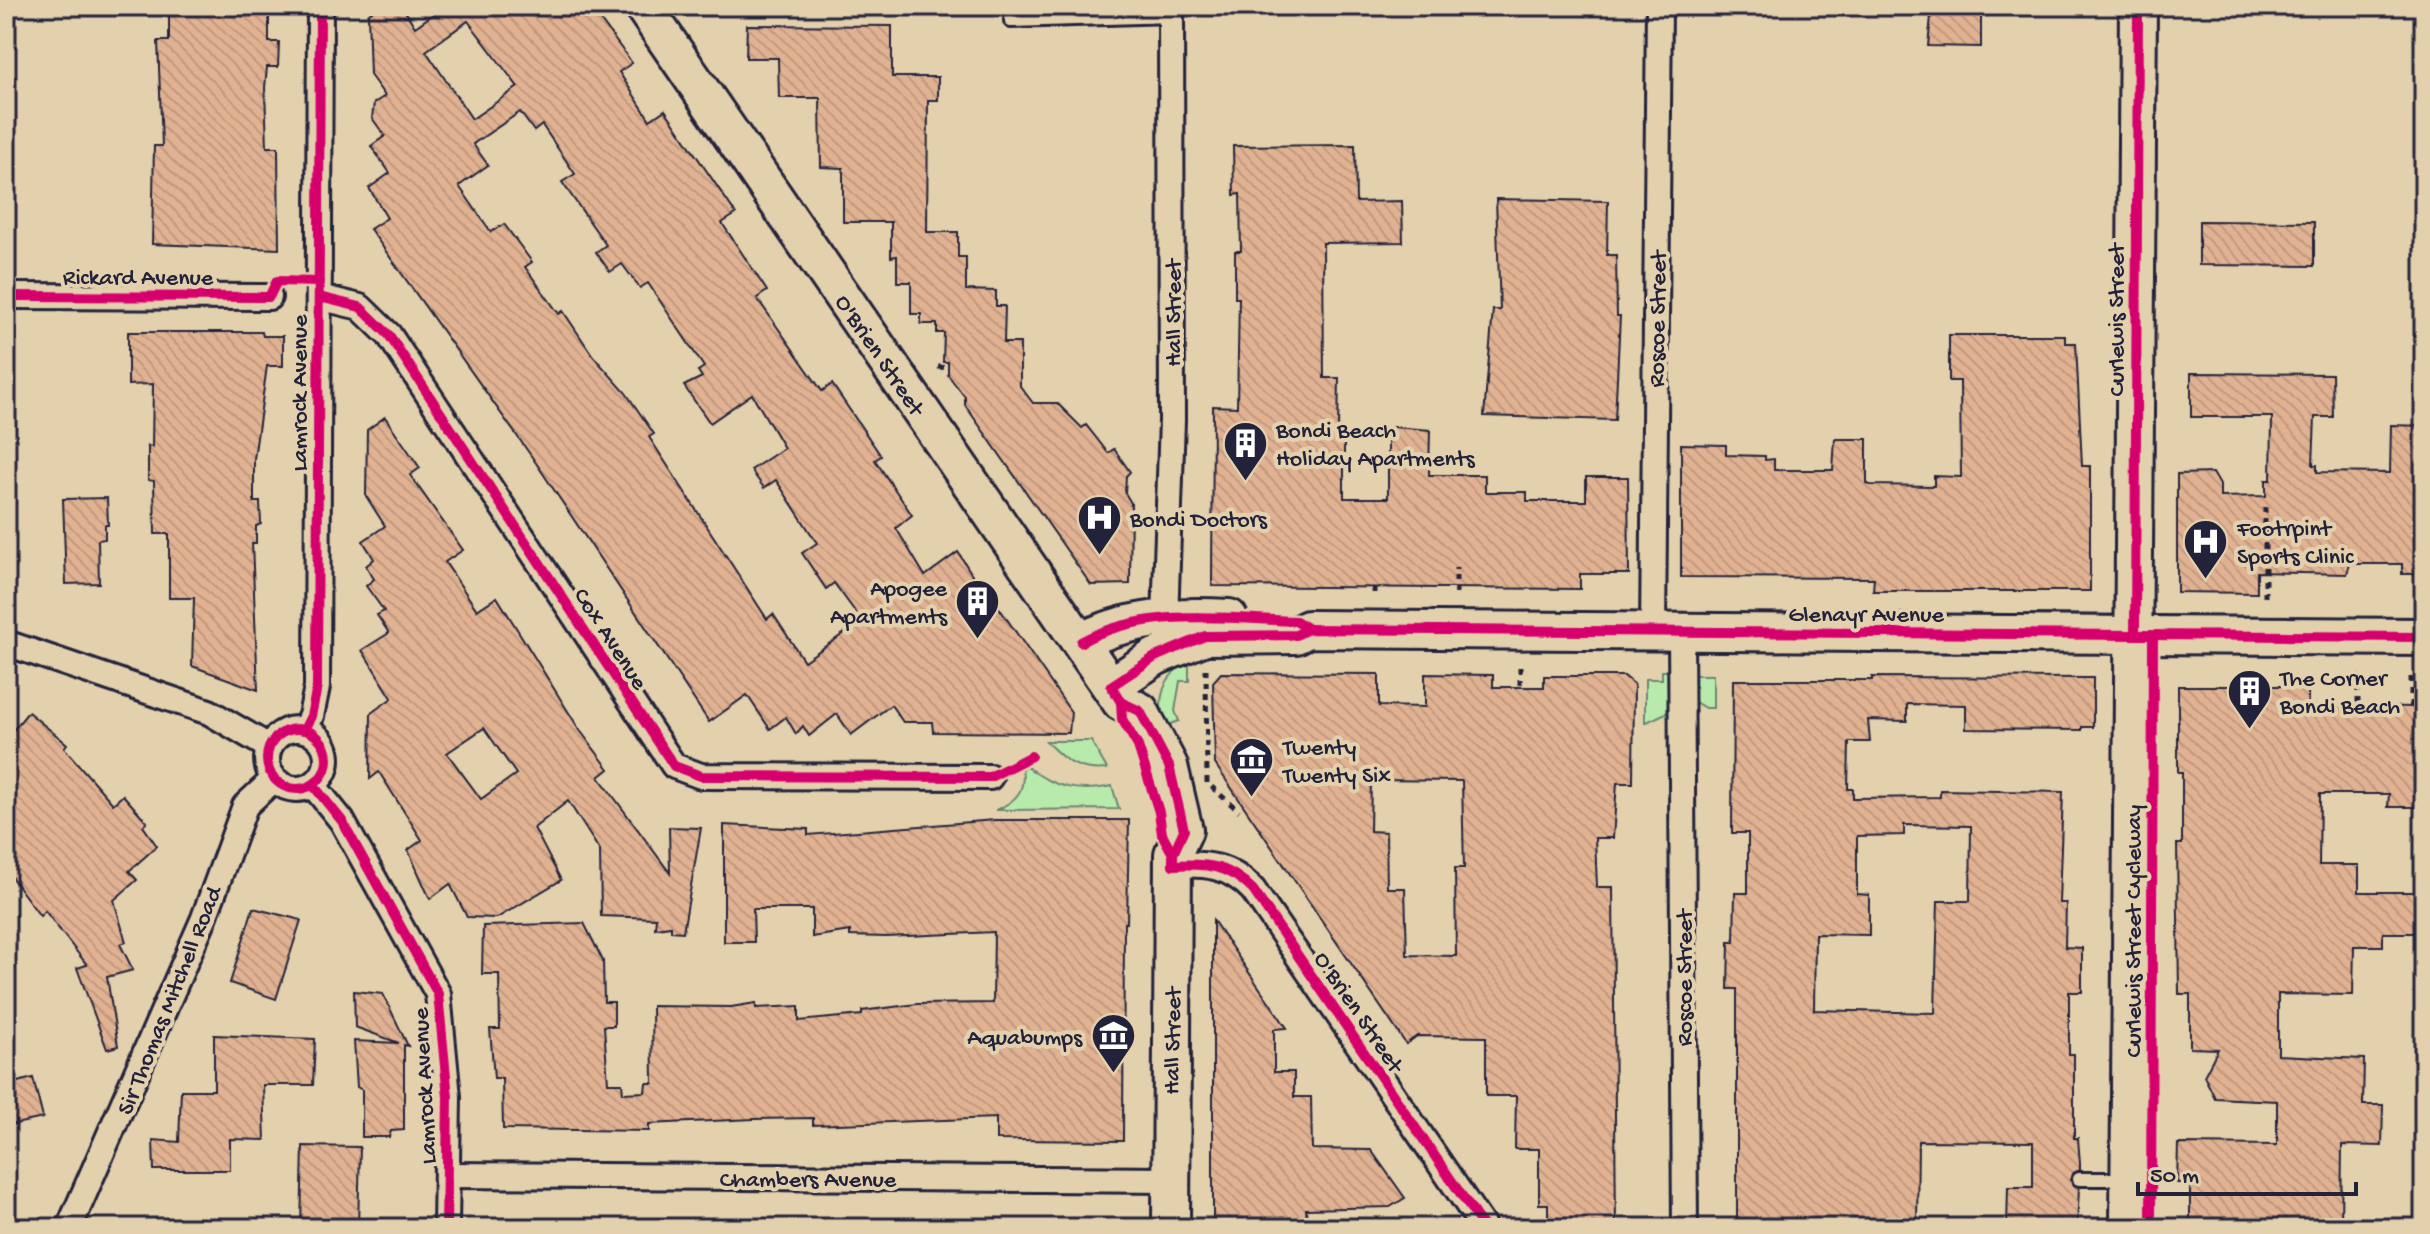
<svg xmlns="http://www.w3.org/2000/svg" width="2430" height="1234" viewBox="0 0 2430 1234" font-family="'Gochi Hand',sans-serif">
	<defs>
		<pattern id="building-back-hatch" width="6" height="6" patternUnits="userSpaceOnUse" patternTransform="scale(2)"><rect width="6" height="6" fill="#e1b292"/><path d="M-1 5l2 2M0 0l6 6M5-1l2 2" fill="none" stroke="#c1997f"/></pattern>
	</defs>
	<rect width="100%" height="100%" fill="#e3d1ae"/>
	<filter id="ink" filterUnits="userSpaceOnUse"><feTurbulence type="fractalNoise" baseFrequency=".0125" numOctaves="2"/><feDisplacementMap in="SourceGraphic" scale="16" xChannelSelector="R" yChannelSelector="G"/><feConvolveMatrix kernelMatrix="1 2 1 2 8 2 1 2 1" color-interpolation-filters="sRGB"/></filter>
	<g filter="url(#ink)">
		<!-- green -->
		<g fill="#b7eaab" stroke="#6c8673" stroke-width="2">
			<path d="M1189,660V681H1180L1175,711L1179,721L1165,726C1155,699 1164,675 1189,660Z"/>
			<path d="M1662,671H1674L1672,710L1645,723V679H1662Z"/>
			<path d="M1690,675H1713V708H1705L1695,702Z"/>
			<path d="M1046,741H1091L1107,769C1079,772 1064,761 1046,741Z"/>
			<path d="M1026,766C1054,788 1078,793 1112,786L1119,809L996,810C1016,801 1026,791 1022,768Z"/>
		</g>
		<!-- building -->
		<g fill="url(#building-back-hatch)" stroke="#22223b" stroke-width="2" fill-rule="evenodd">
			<path d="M169,6H269V42H279L278,67H267L265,88L267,147H278L279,249L152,244L154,146H162L158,41H169Z"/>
			<path d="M378,6H402L415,27L445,6H590L632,63L619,72L650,120L665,110L736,214L722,223L767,291L757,298L822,391L832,384L881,456L875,460L912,515L896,528L925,576L958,552L989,602L993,599L1071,712L1069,733L933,732L932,722H903L891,705L851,735L837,714L809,736L803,726L796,734L786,717L770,729L747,695L709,722L532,457L370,229L387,218L369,188L390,173L371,146L385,136L372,118L374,103L385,96L370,75L368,14ZM468,21L518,87L472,119L426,51ZM520,112L534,131L542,125L575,174L562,182L606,245L596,252L610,272L622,264L640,288L648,283L704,367L698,371L702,377L684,386L710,423L752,394L784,448L751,470L764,488L776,480L817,543L802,553L826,589L834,583L862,621L804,661L773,614L767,619L649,437L654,434L626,393L593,356L563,311L559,314L525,267L532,262L504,224L491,232L459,186L488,165L473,144Z"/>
			<path d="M1932,6H1981V47L1928,46Z"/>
			<path d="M747,25L892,26V77H938V100H928L927,232H958V257H966V290L996,291V306H1005L1004,343H1020V386L1033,403H1057L1082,428L1086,425L1108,453L1114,449L1130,472L1126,476L1125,493L1131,503L1130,584L1091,585L965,405V397L948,375V362H943L944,333H937V324H921V314H911V282H897V256L891,257V222H843V168L821,167L820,98H779L778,58H746Z"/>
			<path d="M1355,145L1356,202L1402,201L1403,242L1323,243L1324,378H1339L1338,431H1344V498H1388V429L1393,427L1430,430L1429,475H1485V492H1527V501H1586V477H1628L1629,574H1580V589L1212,586L1213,406L1237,407L1239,298H1235V251H1241L1240,194L1234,195L1233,146Z"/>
			<path d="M1496,199L1608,201L1607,255H1616L1617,316H1620L1615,420L1484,416L1493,310H1500Z"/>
			<path d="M2199,221L2314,222V266L2199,265Z"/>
			<path d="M128,332H262L263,336H283V366H267L254,459V502H260L261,524L256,526V543H252L258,690L192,666L194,598H169V534H155L154,481L148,480V446L152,447L153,384L128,385Z"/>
			<path d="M1949,335H2065V343H2076L2082,466H2090V591H1873L1874,578L1681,577V444L1726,445V455L1765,456V460L1774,459V470H1833L1835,439H1867V483L1870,485L1934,486V476L1961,477L1960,381H1949Z"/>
			<path d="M2191,373L2332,374L2333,417H2315L2313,465H2317V472L2390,473L2391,425L2424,426V574H2402V564H2350L2347,574L2257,572V593L2177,592V474L2213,473L2220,485V497L2266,496V480H2271L2272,417H2191Z"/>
			<path d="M385,417L420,468L410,475L463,550L445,562L477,610L497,597L579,729L609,769L599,777L670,873L669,827L701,828L683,932L671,931V926L655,928L656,918L601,916L600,851L568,801L534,828L561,880L497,918L467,917L450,884L430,899L408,850L422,840L379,772L370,779L371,713L392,698L362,650L389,633L377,615L384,611L366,586L374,579L366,566L374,559L363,541L385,526L366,496L367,430ZM484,728L516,774L481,799L447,753Z"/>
			<path d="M107,498L108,525H105V539L98,540L99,583L66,584L63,499Z"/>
			<path d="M1221,673L1379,674V706L1425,707V674L1493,675V687H1544V676H1624L1634,684L1633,783H1617L1613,838H1595L1597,887H1613L1616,1228H1548V1204H1539V1149H1515L1516,1096H1486V1037L1417,1036L1406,1044L1215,764L1213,682ZM1371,780L1462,781L1464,868H1455L1456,956L1407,955L1405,888H1387L1386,832L1370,831Z"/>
			<path d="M1872,677L2093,678V727H2082V730L1966,729V705L1907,704V721L1868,720L1870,742H1849L1848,789H1853V798L1940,797V790L2063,792L2059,903H2066L2065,947L2082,948V992H2069V1054H2074V1138H2078L2080,1164V1170L2072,1174L2070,1180L2079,1188L2077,1228H2007L2008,1187H2033V1142L1918,1141L1917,1228H1737V989H1728L1729,942H1734L1735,893H1748V833H1732L1733,680H1872ZM1904,825L1971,826L1970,901H1938L1935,1013L1814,1010L1815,934L1869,935V895L1857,894V836L1904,835Z"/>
			<path d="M2178,686H2308V706L2424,707V807H2388L2389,794H2320L2319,865H2359V892H2424V933H2383V946H2354L2353,995L2278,994V1055L2364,1059L2363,1105H2383L2382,1146L2342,1145L2341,1228H2196V1221H2190V1183H2177L2178,1144L2277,1145V1101L2215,1098L2204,1076L2218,1049L2190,1048V994H2179L2177,844H2182V772H2178Z"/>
			<path d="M28,712L67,744L64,748L113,804L123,795L147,822L143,826L157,846L129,871L137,880L114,900L126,942L120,944L133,970L107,977L118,1046L107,1049L77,968L87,965L45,911L40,916L6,870V739Z"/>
			<path d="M995,820H1129L1127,923H1124L1123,1141L996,1140V1118L813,1125V1118L754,1119L649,1124V1131L503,1129L502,1078H494L490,1029H500L499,974H482L483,926L584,923L603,961L604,1002H614V1026H604L608,1083H622L623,1093L645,1092L646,1083H653L652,1006L731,1007L756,1003V1008L799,1006V1021L862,1015V1011L917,1004L993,1003L994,932L886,937L850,936V931L812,937V909H753L754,942H724V825L808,829V835Z"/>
			<path d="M253,908L301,920L276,999L230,983Z"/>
			<path d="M1213,920L1287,1028L1274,1029V1072H1294V1097H1311L1312,1149L1371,1150L1405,1198L1390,1207L1306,1209L1308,1228H1213Z"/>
			<path d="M354,991L383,994L408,1046L404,1045V1130L391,1131L389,1137H362V1090L357,1087L354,1041L399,1043L355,1027Z"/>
			<path d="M214,1035L315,1039L313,1085H263L265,1140L230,1139V1170H154L153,1140L179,1142L181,1090H214Z"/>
			<path d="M33,1078L43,1118L6,1126V1085Z"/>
			<path d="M303,1146L360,1147L358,1228H301Z"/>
		</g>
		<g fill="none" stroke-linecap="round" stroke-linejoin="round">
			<defs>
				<g id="lane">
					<path d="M1012,6L1011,21L1171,16"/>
					<path d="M2079,1179H2126"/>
				</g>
				<g id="street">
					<path d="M6,296L269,297"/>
					<path d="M319,297L360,307L389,335L674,766L701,776L990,777"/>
					<path d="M1165,619L1172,420L1171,6"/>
					<path d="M1653,631L1659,6"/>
					<path d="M1681,632L1685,1228"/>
					<path d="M6,643L209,712L269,747"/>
					<circle cx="297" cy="759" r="30"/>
					<path d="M304,730L311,716L317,687L320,6"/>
					<path d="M313,785L342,821L438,994L448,1097L446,1228"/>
					<path d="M1173,865C1206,863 1229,865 1253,890L1484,1228"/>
					<path d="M447,1175L1170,1180"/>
					<path d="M69,1228L204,918L245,806L274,779"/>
				</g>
				<g id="secondary">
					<path d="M643,6L1121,702L1140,711L1169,766L1184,830L1173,854L1171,1228"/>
					<path d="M1081,642C1126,617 1179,615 1229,618"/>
					<path d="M1111,686L1155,657L1205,636L1296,635L1308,629L2424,637"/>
					<path d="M2129,1228L2138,6"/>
				</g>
			</defs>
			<!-- lane casing -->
			<use href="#lane" stroke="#22223b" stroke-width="18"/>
			<!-- street casing -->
			<use href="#street" stroke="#22223b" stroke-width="30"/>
			<!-- secondary casing -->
			<use href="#secondary" stroke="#22223b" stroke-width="42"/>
			<!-- path -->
			<g stroke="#22223b" stroke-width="5" stroke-dasharray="6 6" stroke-linecap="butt">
				<path d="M938,367L948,368"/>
				<path d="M1374,588V593"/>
				<path d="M1456,594V568"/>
				<path d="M2265,597V505"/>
				<path d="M1520,667V688"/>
				<path d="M1206,669L1207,783L1239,811"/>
				<path d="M2358,674V706"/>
				<path d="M2411,707V674"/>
			</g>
			<!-- lane -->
			<use href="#lane" stroke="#e3d1ae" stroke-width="12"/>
			<!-- street -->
			<use href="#street" stroke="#e3d1ae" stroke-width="24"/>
			<!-- secondary -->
			<use href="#secondary" stroke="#e3d1ae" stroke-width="36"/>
			<defs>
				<g id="cycleway">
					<path d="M6,296L269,297L277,281L319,282"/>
					<path d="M319,297L360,307L389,335L674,766L701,776L990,777L1031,756"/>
					<path d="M2135,635L2138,6"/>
					<path d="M1081,642C1145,607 1225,618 1296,621L1308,629"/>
					<path d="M1121,702L1122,719L1138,746L1159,812L1162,834L1173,854"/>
					<circle cx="297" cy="759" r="30"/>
					<path d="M304,730L311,716L317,687L320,6"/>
					<path d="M313,785L342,821L438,994L448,1097L446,1228"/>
					<path d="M1484,1228L1253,890C1229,865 1206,863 1173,865V854L1184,830L1169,766L1140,711L1121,702L1111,686L1155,657L1205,636L1296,635L1308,629L2424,637"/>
					<path d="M2151,1228L2153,635"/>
				</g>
			</defs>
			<!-- cycleway casing -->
			<use href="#cycleway" stroke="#e3d1ae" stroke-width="15"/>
			<!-- cycleway -->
			<use href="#cycleway" stroke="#d6006c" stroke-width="10"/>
		</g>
	</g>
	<!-- icons -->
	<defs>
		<symbol id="building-pin" viewBox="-11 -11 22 30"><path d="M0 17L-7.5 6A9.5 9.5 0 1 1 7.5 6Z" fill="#22223b" stroke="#e3d1ae"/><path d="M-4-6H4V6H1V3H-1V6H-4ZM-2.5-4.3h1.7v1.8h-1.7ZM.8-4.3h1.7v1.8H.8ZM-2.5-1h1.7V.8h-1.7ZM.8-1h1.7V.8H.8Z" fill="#fff"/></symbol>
		<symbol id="hospital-pin" viewBox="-11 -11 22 30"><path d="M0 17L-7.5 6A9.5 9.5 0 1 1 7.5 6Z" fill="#22223b" stroke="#e3d1ae"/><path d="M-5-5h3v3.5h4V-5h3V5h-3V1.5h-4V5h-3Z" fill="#fff"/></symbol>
		<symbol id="museum-pin" viewBox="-11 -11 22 30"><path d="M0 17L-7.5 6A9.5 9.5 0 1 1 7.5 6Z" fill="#22223b" stroke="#e3d1ae"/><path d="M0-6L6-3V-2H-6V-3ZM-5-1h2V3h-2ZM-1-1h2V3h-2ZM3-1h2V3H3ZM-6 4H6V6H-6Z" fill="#fff"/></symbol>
	</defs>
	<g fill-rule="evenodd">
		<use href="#building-pin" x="1220" y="418" width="51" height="69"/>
		<use href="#hospital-pin" x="1074" y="492" width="51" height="69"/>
		<use href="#hospital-pin" x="2180" y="516" width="51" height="69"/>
		<use href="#building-pin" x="952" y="576" width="51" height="69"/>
		<use href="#building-pin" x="2224" y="666" width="51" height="69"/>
		<use href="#museum-pin" x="1226" y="734" width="51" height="69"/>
		<use href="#museum-pin" x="1088" y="1010" width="51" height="69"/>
	</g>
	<g text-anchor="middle" stroke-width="8" stroke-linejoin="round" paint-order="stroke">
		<!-- street labels -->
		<g font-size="24" fill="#22223b" stroke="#e3d1ae">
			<text x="138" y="284">Rickard Avenue</text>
			<text transform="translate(1172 313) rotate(-90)" y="8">Hall Street</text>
			<text transform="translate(1656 319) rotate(-89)" y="8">Roscoe Street</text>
			<text transform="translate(2115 320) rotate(-90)" y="8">Curlewis Street</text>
			<text transform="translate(881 354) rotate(56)" y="8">O'Brien Street</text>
			<text transform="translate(298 393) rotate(-90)" y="8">Lamrock Avenue</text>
			<text x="1866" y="621">Glenayr Avenue</text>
			<text transform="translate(612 638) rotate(57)" y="8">Cox Avenue</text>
			<text transform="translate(2132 931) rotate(-90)" y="8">Curlewis Street Cycleway</text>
			<text transform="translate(1683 978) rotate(-90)" y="8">Roscoe Street</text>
			<text transform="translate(168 1000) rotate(-68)" y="8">Sir Thomas Mitchell Road</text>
			<text transform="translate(1360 1011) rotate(56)" y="8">O'Brien Street</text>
			<text transform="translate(1171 1041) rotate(-89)" y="8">Hall Street</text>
			<text transform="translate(423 1086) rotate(-93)" y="8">Lamrock Avenue</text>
			<text x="808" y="1186">Chambers Avenue</text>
		</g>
		<!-- poi labels -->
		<g font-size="24" fill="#22223b" stroke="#e3d1ae" text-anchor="start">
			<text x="1276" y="437">Bondi Beach<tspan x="1276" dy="28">Holiday Apartments</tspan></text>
			<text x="1130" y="526">Bondi Doctors</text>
			<text x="2237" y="535">Footrpint<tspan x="2237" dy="28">Sports Clinic</tspan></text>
			<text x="947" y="595" text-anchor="end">Apogee<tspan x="947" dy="28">Apartments</tspan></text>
			<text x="2280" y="685">The Corner<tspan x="2280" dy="28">Bondi Beach</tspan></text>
			<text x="1283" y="754">Twenty<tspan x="1283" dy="28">Twenty Six</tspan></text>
			<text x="1082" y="1044" text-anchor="end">Aquabumps</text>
		</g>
	</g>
	<!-- margin -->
	<rect width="2430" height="1234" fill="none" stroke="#e3d1ae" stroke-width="32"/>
	<rect x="16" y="16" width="2398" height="1202" fill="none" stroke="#22223b" stroke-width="3" filter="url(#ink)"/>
	<!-- scale -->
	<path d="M2138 1182v12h218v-12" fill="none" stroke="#22223b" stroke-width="4"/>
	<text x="2150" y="1182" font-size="24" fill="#22223b" stroke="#e3d1ae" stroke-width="6" paint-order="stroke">50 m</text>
</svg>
